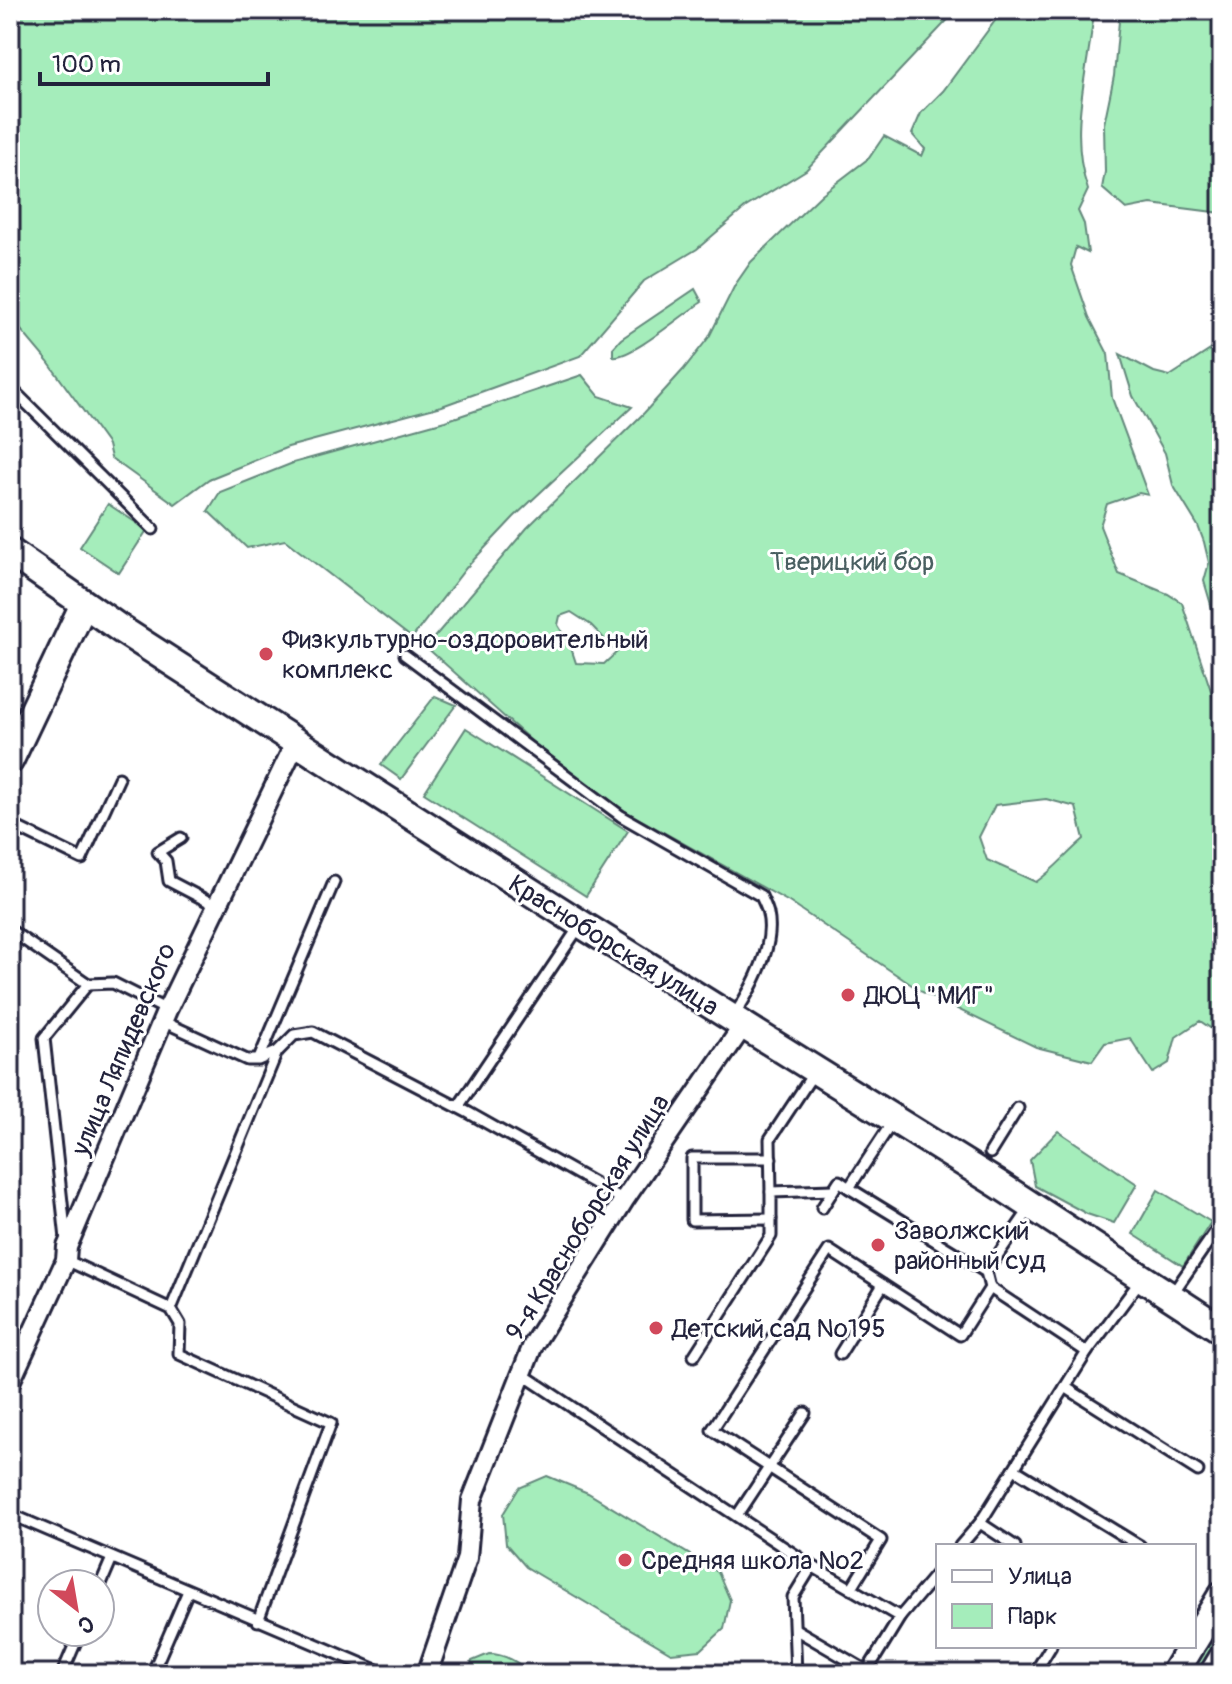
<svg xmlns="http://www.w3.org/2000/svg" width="1232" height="1684" viewBox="0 0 1232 1684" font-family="Pangolin,sans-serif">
	<rect width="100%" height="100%" fill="#fff"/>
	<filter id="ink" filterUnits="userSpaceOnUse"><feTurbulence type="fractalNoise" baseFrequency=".0125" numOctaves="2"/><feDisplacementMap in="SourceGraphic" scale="16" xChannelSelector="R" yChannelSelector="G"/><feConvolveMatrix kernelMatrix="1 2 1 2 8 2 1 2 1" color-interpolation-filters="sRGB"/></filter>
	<g filter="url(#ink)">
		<!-- green -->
		<g fill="#a5edbb" stroke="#64887b" stroke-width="2" fill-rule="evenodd">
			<path d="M10,10H957L806,170L746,207L697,249L644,281L580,356L442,406L288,447L209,479L175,504L111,458L108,445L48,362L10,317Z"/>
			<path d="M1003,10H1094C1089,70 1067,130 1088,190L1078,211L1084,224L1088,253L1076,247L1071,265L1089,317L1108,354L1112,398L1148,495L1139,493L1107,504L1100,526L1119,574L1168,594L1182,603L1222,724V1036L1200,1021L1176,1037L1169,1063L1153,1073L1130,1038L1105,1043L1092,1061L1036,1047L922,992L789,902L584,788L426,647L527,528L644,413L683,370L709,337L735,285L751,262L822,194L869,158L884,136L922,156L925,149L912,134L921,113L943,91ZM571,612L591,625L617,652L604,664L576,663L570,645L558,625L560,616ZM1046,799L1076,807L1084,839C1066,854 1055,869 1036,882L987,860L979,837L995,805Z"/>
			<path d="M1120,10H1222V213L1151,204L1126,209L1102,188L1105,172L1104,124L1114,76Z"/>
			<path d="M695,289L702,302C684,313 631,359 613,356V348L621,339Z"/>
			<path d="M1222,346V642L1204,581L1209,563L1204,542L1198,526L1173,485L1165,453L1133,396L1120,354L1154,372L1170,376L1212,349Z"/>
			<path d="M582,375L599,396L632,407L514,517L466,568L412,638L285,540L247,548L208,511L220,492L293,463L445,421Z"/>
			<path d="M108,504L147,530L119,573L80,547Z"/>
			<path d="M435,696L456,705L401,779L381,765Z"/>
			<path d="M466,728L628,831L586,896L424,793Z"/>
			<path d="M1058,1131L1137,1184L1114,1223L1087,1214L1035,1186L1030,1160Z"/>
			<path d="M1158,1190L1211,1222L1183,1266L1133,1234Z"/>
			<path d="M547,1476L588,1493L718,1572L730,1600L724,1629L701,1650L671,1653L526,1567L506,1544L503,1514L519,1488Z"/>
			<path d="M1222,1620V1639L1201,1674H1189Z"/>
			<path d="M489,1654C504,1654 520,1662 529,1674H467L472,1661Z"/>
		</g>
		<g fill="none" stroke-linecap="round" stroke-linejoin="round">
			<defs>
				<g id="lane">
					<path d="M10,387L153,529"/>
					<path d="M405,655L621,816L761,896C763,901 767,908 768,914C775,945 753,986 737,1011L730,1012"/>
					<path d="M10,824L82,859L119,778"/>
					<path d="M181,838L158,852L166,861L169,881L215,905"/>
					<path d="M10,930L88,984L113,983L167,1010"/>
					<path d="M162,1021L247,1060H258L277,1052L294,1035L313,1032L469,1113L624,1200"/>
					<path d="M259,1059L334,882"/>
					<path d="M458,1107L579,927"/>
					<path d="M893,1121L849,1188L986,1272"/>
					<path d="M990,1153L1018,1108"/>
					<path d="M771,1158H692V1220L771,1219"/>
					<path d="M771,1192L770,1139L813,1074"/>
					<path d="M822,1208L839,1181L849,1188"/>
					<path d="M66,1239L44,1038L88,984"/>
					<path d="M66,1260L171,1309L180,1324L179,1354L331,1423L258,1621"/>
					<path d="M990,1288L1087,1352"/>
					<path d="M1173,1293L1222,1222"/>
					<path d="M171,1309L277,1052"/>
					<path d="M840,1354L883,1285"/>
					<path d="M694,1356L771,1236V1192L833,1190"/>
					<path d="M522,1374L812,1566"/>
					<path d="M1065,1387L1198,1471"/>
					<path d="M1014,1469L1140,1546"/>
					<path d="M10,1514L386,1674"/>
					<path d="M737,1516L805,1413"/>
					<path d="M980,1523L1015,1546"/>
					<path d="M960,1546L980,1523L1087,1352L1140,1281"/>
					<path d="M100,1586L112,1558"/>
					<path d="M851,1589L881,1540L712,1430L829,1250L960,1335L990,1288L986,1272L1031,1207"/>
					<path d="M795,1629L867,1671L900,1617"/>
					<path d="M62,1674L80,1632"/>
					<path d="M152,1674L188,1591"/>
					<path d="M796,1674L793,1597L812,1566L900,1617L938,1572"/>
					<path d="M1034,1674L1051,1646"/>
				</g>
				<g id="street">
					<path d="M10,1382L66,1260L67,1247L167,1010L296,742"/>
					<path d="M427,1674L467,1558L472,1500L533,1345L624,1200L743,1026"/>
				</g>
				<g id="secondary">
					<path d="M10,552L122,630L296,742L581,924L998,1184L1222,1330"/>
					<path d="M10,760L84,604"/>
					<path d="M1194,1641L1222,1595"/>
					<path d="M1174,1674L1191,1646"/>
					<path d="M1213,1674L1222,1659"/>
				</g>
			</defs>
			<!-- lane casing -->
			<use href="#lane" stroke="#22223b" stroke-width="15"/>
			<!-- street casing -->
			<use href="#street" stroke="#22223b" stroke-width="24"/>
			<!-- secondary casing -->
			<use href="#secondary" stroke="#22223b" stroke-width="32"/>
			<!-- lane -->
			<use href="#lane" stroke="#fff" stroke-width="9"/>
			<!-- street -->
			<use href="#street" stroke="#fff" stroke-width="18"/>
			<!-- secondary -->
			<use href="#secondary" stroke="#fff" stroke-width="26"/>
		</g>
	</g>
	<!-- markers -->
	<g fill="#d1495b" stroke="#fff" stroke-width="3">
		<circle cx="266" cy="654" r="8"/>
		<circle cx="848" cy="995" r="8"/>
		<circle cx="878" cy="1245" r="8"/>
		<circle cx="656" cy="1328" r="8"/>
		<circle cx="625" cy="1560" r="8"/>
	</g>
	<g text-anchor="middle" stroke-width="6" stroke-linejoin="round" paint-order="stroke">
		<!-- park labels -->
		<g font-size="26" fill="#495f61" stroke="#fff">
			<text x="852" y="570">Тверицкий бор</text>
		</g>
		<!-- poi labels -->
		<g font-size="26" fill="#22223b" stroke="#fff" text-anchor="start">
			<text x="282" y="648">Физкультурно-оздоровительный<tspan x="282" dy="30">комплекс</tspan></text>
			<text x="864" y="1004">ДЮЦ "МИГ"</text>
			<text x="894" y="1239">Заволжский<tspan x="894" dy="30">районный суд</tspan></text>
			<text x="672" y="1337">Детский сад №195</text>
			<text x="641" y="1569">Средняя школа №2</text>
		</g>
		<!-- street labels -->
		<g font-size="26" fill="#22223b" stroke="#fff">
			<text transform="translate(614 945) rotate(32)" y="9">Красноборская улица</text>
			<text transform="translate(123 1049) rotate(-67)" y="9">улица Ляпидевского</text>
			<text transform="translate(587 1217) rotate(-58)" y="9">9-я Красноборская улица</text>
		</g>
	</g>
	<!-- margin -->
	<rect width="1232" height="1684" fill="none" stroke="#fff" stroke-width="40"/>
	<rect x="20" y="20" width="1192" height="1644" fill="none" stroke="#22223b" stroke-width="3" filter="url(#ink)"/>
	<!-- legend -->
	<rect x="936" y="1544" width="260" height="104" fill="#ffffff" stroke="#a7a7b1" stroke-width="2"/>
	<rect x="952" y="1570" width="40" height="12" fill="#ffffff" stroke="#a7a7b1" stroke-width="2"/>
	<text x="1008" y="1584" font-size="24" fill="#22223b">Улица</text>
	<rect x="952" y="1604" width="40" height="24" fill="#a5edbb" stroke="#a7a7b1" stroke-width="2"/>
	<text x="1008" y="1624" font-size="24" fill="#22223b">Парк</text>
	<!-- north arrow -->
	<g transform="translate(76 1608) rotate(149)"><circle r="38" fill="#ffffff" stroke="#a7a7b1" stroke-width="2"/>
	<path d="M0-6L14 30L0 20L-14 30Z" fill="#d1495b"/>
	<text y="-12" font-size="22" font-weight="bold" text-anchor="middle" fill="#22223b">С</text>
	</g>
	<!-- scale -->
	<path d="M40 72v12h228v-12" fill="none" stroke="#22223b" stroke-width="4"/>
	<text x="52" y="72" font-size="24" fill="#22223b" stroke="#ffffff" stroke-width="6" paint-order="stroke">100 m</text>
</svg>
